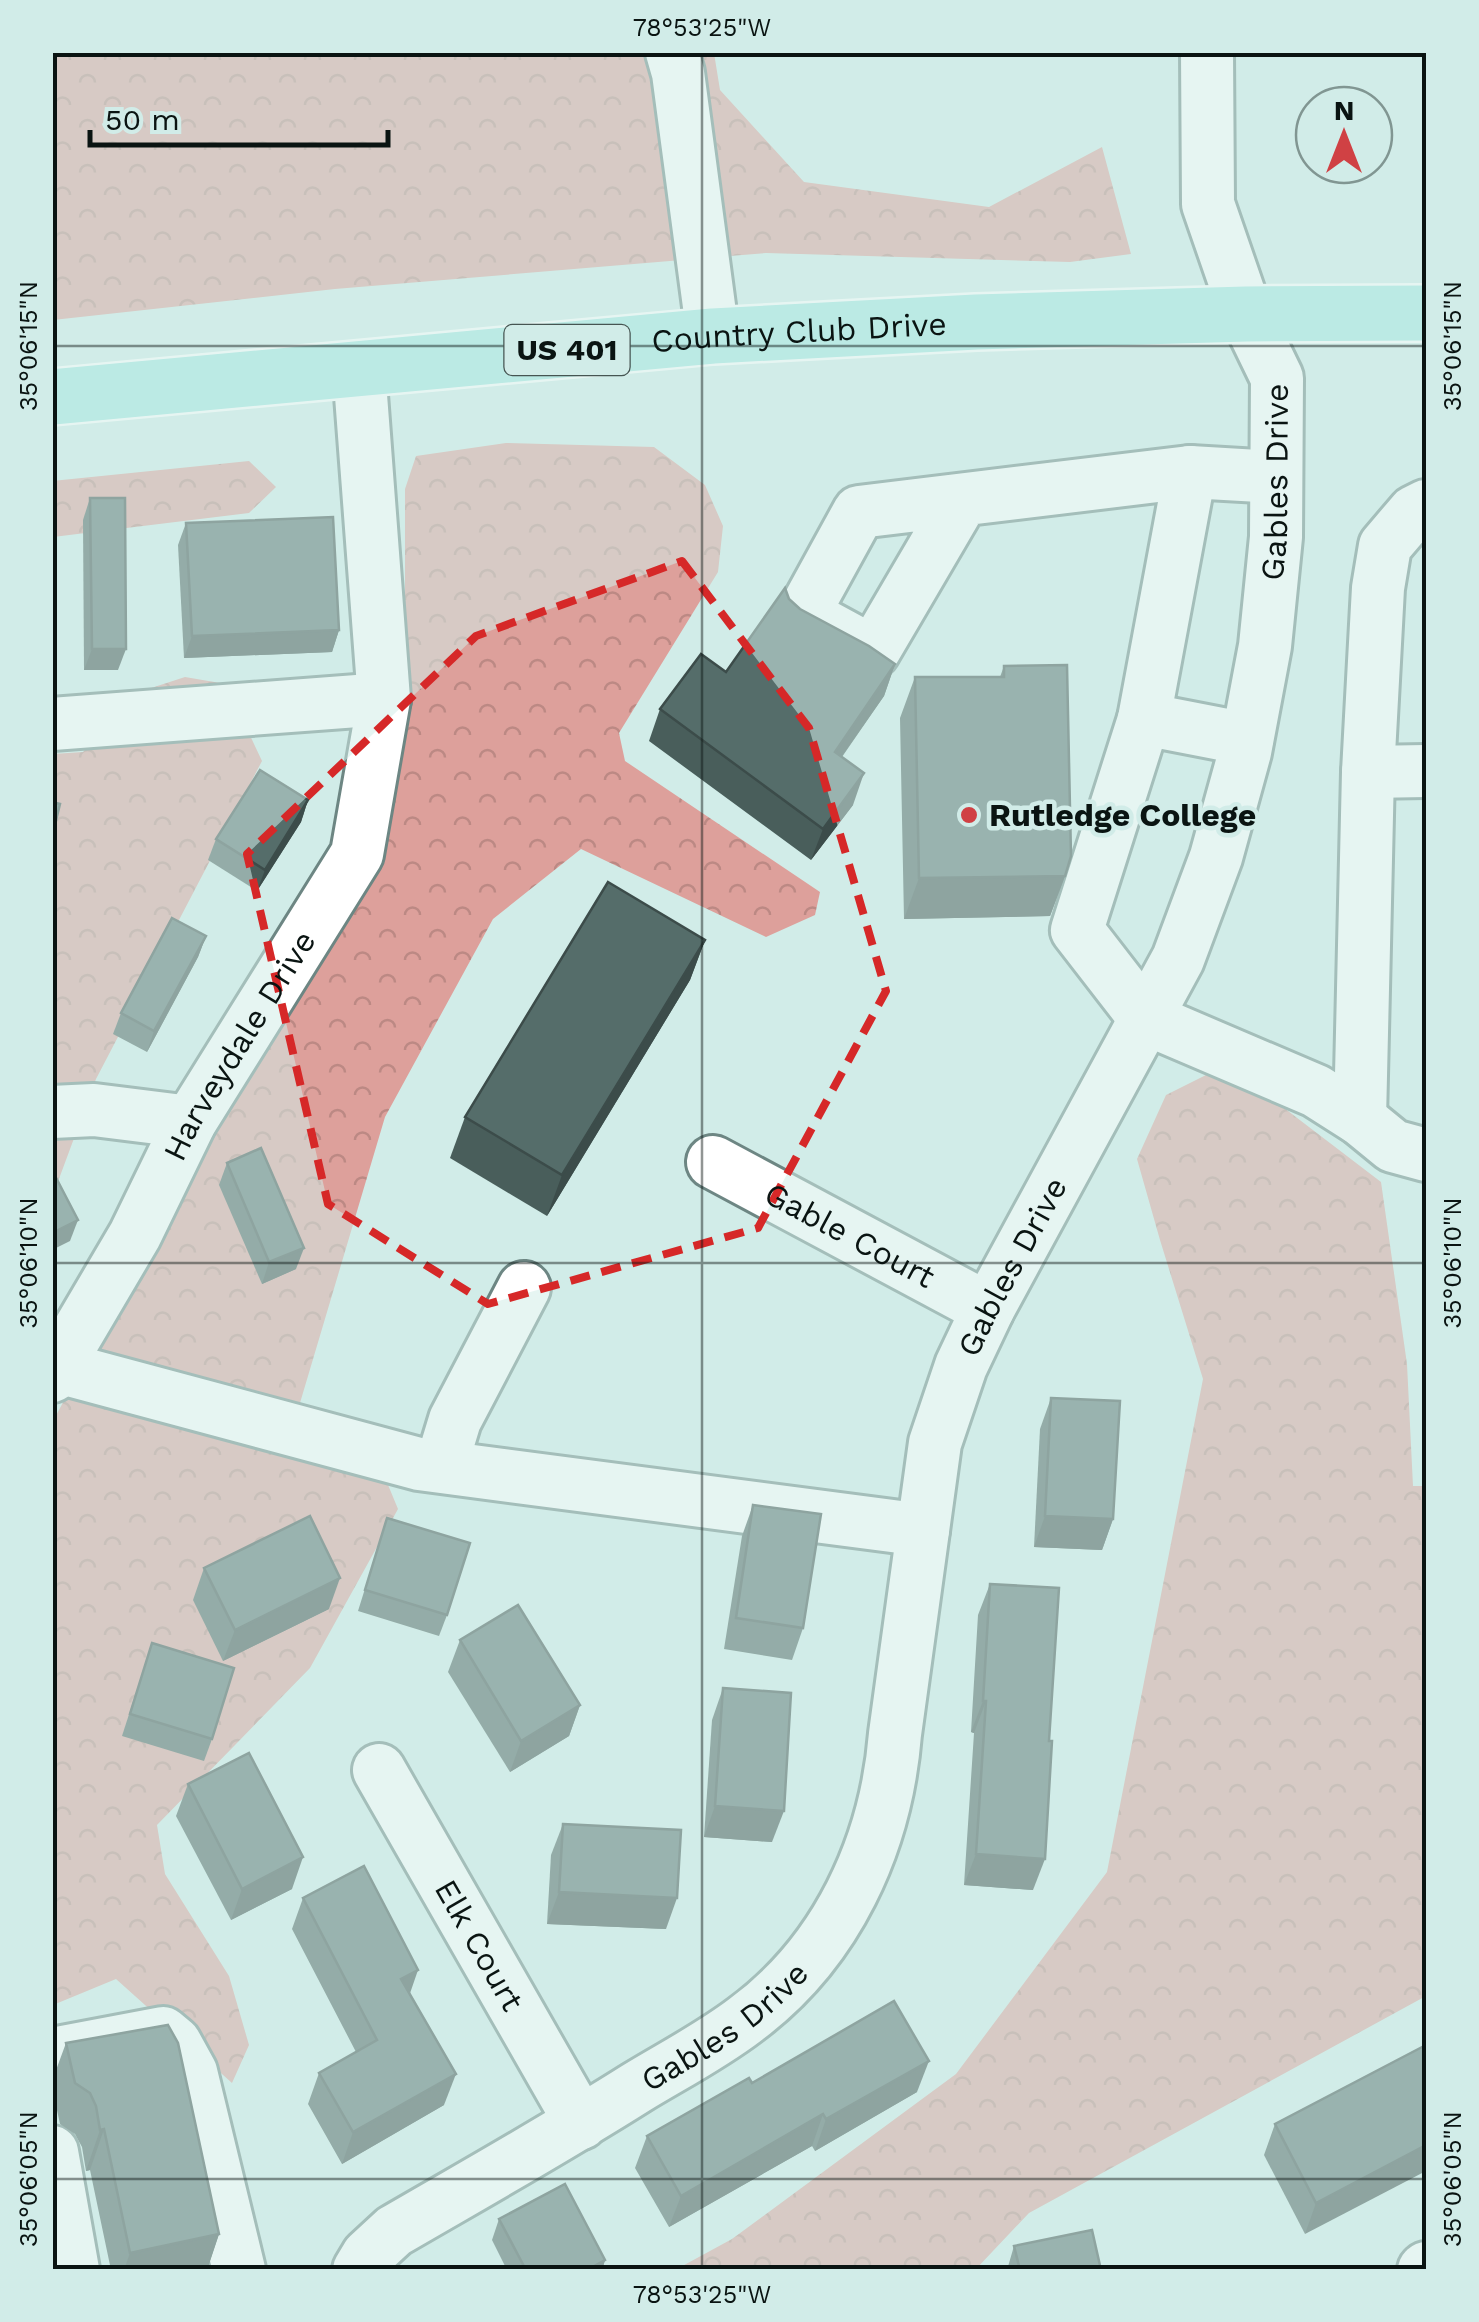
<svg xmlns="http://www.w3.org/2000/svg" width="1479" height="2322" viewBox="0 0 1479 2322" font-family="'Work Sans',sans-serif">
	<defs>
		<pattern id="forest-crowns" width="20" height="18" patternUnits="userSpaceOnUse" patternTransform="scale(2.5)"><rect width="20" height="18" fill="#dda09b"/><path d="M2 6a3 3 0 1 1 6 0M12 15a3 3 0 1 1 6 0" fill="none" stroke="#bc8984"/></pattern>
	</defs>
	<rect width="100%" height="100%" fill="#d1ece8"/>
	<!-- forest -->
	<g fill="url(#forest-crowns)">
		<path d="M52,53H714L720,90L804,182L989,207L1102,147L1131,254L1070,262L766,253L335,289L53,320Z"/>
		<path d="M506,443L654,447L705,485L723,526L718,572L619,733L625,761L820,892L815,915L766,937L581,849L493,919L385,1117L297,1413L83,1354L182,1191L405,687V489L416,456Z"/>
		<path d="M249,461L276,487L249,513L53,537L52,481Z"/>
		<path d="M185,677L226,684L262,761L96,1079L53,1195V754L83,752L142,691Z"/>
		<path d="M1206,1075L1267,1095L1381,1182L1407,1364L1413,1486H1426V1996L1029,2213L976,2269L675,2270L732,2239L956,2074L1107,1872L1203,1379L1160,1240L1137,1159L1166,1095Z"/>
		<path d="M68,1393L386,1480L398,1509L310,1668L157,1825L165,1874L229,1976L249,2045L232,2083L116,1979L53,2005L52,1423Z"/>
	</g>
	<g fill="none" stroke-linecap="round" stroke-linejoin="round">
		<defs>
			<g id="minor">
				<path d="M672,52L678,73L713,336"/>
				<path d="M962,500L873,652L803,614L859,512L1190,472L1276,477"/>
				<path d="M1144,719L1190,472"/>
				<path d="M52,724L384,699"/>
				<path d="M1247,739L1144,719L1077,930L1145,1018L1316,1091L1360,1119L1393,1146L1426,1155"/>
				<path d="M1368,772L1426,771"/>
				<path d="M52,1112L94,1110L190,1122"/>
				<path d="M1360,1119L1368,772L1378,588L1385,546L1414,512L1426,506"/>
				<path id="s1" d="M713,1162L988,1309"/>
				<path d="M58,1367L419,1464L923,1530"/>
				<path id="s2" d="M52,1376L135,1235L190,1122L357,854L384,699L359,369"/>
				<path d="M441,1466L455,1420L524,1288"/>
				<path id="s3" d="M379,1770L581,2123"/>
				<path d="M52,2054L163,2033L175,2043L191,2072L239,2270"/>
				<path d="M52,2152L73,2270"/>
				<path id="s4" d="M359,2270L368,2255L394,2231C475,2184 557,2138 636,2088C672,2066 711,2046 745,2020C837,1952 886,1845 895,1734L935,1443L961,1366L988,1309L1178,959L1216,857L1245,752L1265,646L1276,537L1277,378L1246,314L1208,204L1207,52"/>
				<path d="M1424,2270L1426,2268"/>
			</g>
			<g id="major">
				<path id="s5" d="M52,397L713,336L976,322L1246,314L1426,313"/>
			</g>
		</defs>
		<!-- minor casing -->
		<use href="#minor" stroke="#6d8683" stroke-width="58"/>
		<!-- major casing -->
		<use href="#major" stroke="#fff" stroke-width="60"/>
		<!-- minor -->
		<use href="#minor" stroke="#fff" stroke-width="52"/>
		<!-- major -->
		<use href="#major" stroke="#a0e6e0" stroke-width="55"/>
	</g>
	<!-- wall -->
	<g fill="#495e5b">
		<path d="M90,498L118,670H84L83,520Z"/>
		<path d="M186,523L339,630L332,652L184,658L178,545Z"/>
		<path d="M1426,588V687H1422L1423,599Z"/>
		<path d="M789,599L800,609L895,664L884,696L842,757L853,805L811,860L649,741L660,709L726,672Z"/>
		<path d="M1004,666L1065,876L1050,916L904,919L900,718L915,677H1000Z"/>
		<path d="M308,800L301,822L257,891L208,860L216,839Z"/>
		<path d="M206,936L198,957L147,1052L113,1034L121,1013Z"/>
		<path d="M705,940L690,980L547,1216L450,1158L465,1117Z"/>
		<path d="M227,1163L296,1269L262,1284L219,1185Z"/>
		<path d="M1051,1398L1113,1519L1102,1550L1034,1547L1040,1429Z"/>
		<path d="M753,1505L803,1628L792,1660L724,1649L742,1536Z"/>
		<path d="M387,1518L447,1615L439,1636L358,1611Z"/>
		<path d="M204,1568L329,1609L223,1661L193,1600Z"/>
		<path d="M990,1584L1033,1890L964,1885L974,1733L971,1732L978,1615Z"/>
		<path d="M460,1640L580,1705L569,1736L510,1772L448,1672Z"/>
		<path d="M152,1643L212,1739L204,1761L122,1736Z"/>
		<path d="M723,1688L772,1842L704,1837L712,1720Z"/>
		<path d="M188,1784L292,1889L231,1920L176,1816Z"/>
		<path d="M563,1824L666,1929L547,1924L551,1855Z"/>
		<path d="M303,1898L410,1994L444,2105L342,2164L308,2104L319,2073L356,2052L292,1929Z"/>
		<path d="M66,2043L219,2234L207,2270H111L90,2170L86,2171L82,2147L75,2134L60,2124L52,2087V2081Z"/>
		<path d="M1426,2045L1305,2234L1264,2155L1275,2124Z"/>
		<path d="M752,2083L917,2092L815,2151L812,2146L669,2227L635,2168L647,2136Z"/>
		<path d="M499,2219L605,2260L602,2270H507L492,2240Z"/>
		<path d="M1014,2246L1101,2270H1007Z"/>
	</g>
	<!-- shaded-wall -->
	<g fill="#3c4c4a">
		<path d="M339,630L332,652L184,658L192,636Z"/>
		<path d="M92,649H126L118,670H84Z"/>
		<path d="M895,664L884,696L823,783L835,752Z"/>
		<path d="M864,773L853,805L811,860L823,829Z"/>
		<path d="M308,800L301,822L257,891L265,870Z"/>
		<path d="M1065,876L1050,916L904,919L919,878Z"/>
		<path d="M206,936L198,957L147,1052L154,1031Z"/>
		<path d="M705,940L690,980L547,1216L562,1175Z"/>
		<path d="M78,1220L70,1241L52,1250V1233Z"/>
		<path d="M304,1248L296,1269L262,1284L269,1262Z"/>
		<path d="M1045,1516L1113,1519L1102,1550L1034,1547Z"/>
		<path d="M340,1578L329,1609L223,1661L235,1630Z"/>
		<path d="M983,1701H986L974,1733L971,1732Z"/>
		<path d="M580,1705L569,1736L510,1772L521,1741Z"/>
		<path d="M715,1806L784,1811L772,1842L704,1837Z"/>
		<path d="M976,1854L1045,1859L1033,1890L964,1885Z"/>
		<path d="M303,1857L292,1889L231,1920L242,1889Z"/>
		<path d="M559,1892L677,1898L666,1929L547,1924Z"/>
		<path d="M418,1970L407,2002L401,1979Z"/>
		<path d="M929,2061L917,2092L815,2151L826,2119Z"/>
		<path d="M456,2074L444,2105L342,2164L353,2132Z"/>
		<path d="M823,2114L812,2146L669,2227L681,2196Z"/>
		<path d="M104,2129L90,2170L86,2171L100,2130Z"/>
		<path d="M1426,2145V2171L1305,2234L1316,2203Z"/>
		<path d="M219,2234L207,2270H124L130,2253Z"/>
		<path d="M605,2260L602,2270H587Z"/>
	</g>
	<!-- building -->
	<g fill="#556d6a" stroke="#3c4c4a" stroke-width="2.5">
		<path d="M90,498H125L126,649H92Z"/>
		<path d="M333,517L339,630L192,636L186,523Z"/>
		<path d="M785,588L789,599L800,609L869,646L895,664L835,752L864,773L823,829L660,709L701,654L726,672Z"/>
		<path d="M1067,665L1071,856L1065,876L919,878L915,677H1004V666Z"/>
		<path d="M260,770L308,800L265,870L216,839Z"/>
		<path d="M52,802L60,804L52,837Z"/>
		<path d="M608,882L705,940L562,1175L465,1117Z"/>
		<path d="M172,918L206,936L154,1031L121,1013Z"/>
		<path d="M261,1148L304,1248L269,1262L227,1163Z"/>
		<path d="M52,1170L78,1220L52,1233Z"/>
		<path d="M1051,1398L1120,1401L1113,1519L1045,1516Z"/>
		<path d="M753,1505L821,1514L803,1628L736,1618Z"/>
		<path d="M310,1516L340,1578L235,1630L204,1568Z"/>
		<path d="M387,1518L470,1543L447,1615L365,1590Z"/>
		<path d="M990,1584L1059,1588L1049,1741H1052L1045,1859L976,1854L986,1701H983Z"/>
		<path d="M518,1605L580,1705L521,1741L460,1640Z"/>
		<path d="M152,1643L234,1668L212,1739L130,1714Z"/>
		<path d="M723,1688L791,1693L784,1811L715,1806Z"/>
		<path d="M249,1753L303,1857L242,1889L188,1784Z"/>
		<path d="M563,1824L681,1830L677,1898L559,1892Z"/>
		<path d="M364,1866L418,1970L401,1979L456,2074L353,2132L319,2073L377,2040L303,1898Z"/>
		<path d="M894,2001L929,2061L826,2119L823,2114L681,2196L647,2136L749,2078L752,2083Z"/>
		<path d="M168,2025L178,2043L219,2234L130,2253L104,2129L100,2130L96,2106L90,2093L75,2083L66,2043Z"/>
		<path d="M1426,2045V2145L1316,2203L1275,2124Z"/>
		<path d="M565,2184L605,2260L587,2270H526L499,2219Z"/>
		<path d="M1092,2230L1101,2270H1020L1014,2246Z"/>
	</g>
	<!-- marked area -->
	<path d="M0 0H1479V2322H0ZM682,561L809,728L886,991L758,1228L488,1304L328,1204L247,854L476,636Z" fill="#d1ece8" fill-opacity=".55" fill-rule="evenodd"/>
	<path fill="none" stroke="#d62828" stroke-width="8" stroke-dasharray="20 12" stroke-linejoin="round" d="M682,561L809,728L886,991L758,1228L488,1304L328,1204L247,854L476,636Z"/>
	<!-- ticks -->
	<path fill="none" stroke="#0a1412" stroke-width="2.5" stroke-opacity="0.45" d="M702,52V2270M52,346H1426M52,1263H1426M52,2179H1426"/>
	<!-- markers -->
	<circle fill="#d04144" stroke="#d1ece8" stroke-width="4" cx="969" cy="815" r="10"/>
	<g text-anchor="middle" stroke-width="9" stroke-linejoin="round" paint-order="stroke">
		<!-- shield labels -->
		<rect fill="#d1ece8" stroke="#465552" stroke-width="2.5" x="504.5" y="325" width="125" height="50" rx="8"/>
		<g font-size="30" font-weight="bold" fill="#0a1412">
			<text x="567" y="360">US 401</text>
		</g>
		<!-- street labels -->
		<g font-size="32" fill="#0a1412" stroke="#d1ece8">
			<text dy="11" stroke="none"><textPath href="#s5" startOffset="750">Country Club Drive</textPath></text>
			<text dy="11" stroke="none"><textPath href="#s4" startOffset="2122">Gables Drive</textPath></text>
			<text dy="11" stroke="none"><textPath href="#s2" startOffset="380">Harveydale Drive</textPath></text>
			<text dy="11" stroke="none"><textPath href="#s1" startOffset="155">Gable Court</textPath></text>
			<text dy="11" stroke="none"><textPath href="#s4" startOffset="1282">Gables Drive</textPath></text>
			<text dy="11" stroke="none"><textPath href="#s3" startOffset="202">Elk Court</textPath></text>
			<text dy="11" stroke="none"><textPath href="#s4" startOffset="442">Gables Drive</textPath></text>
		</g>
		<!-- poi labels -->
		<g font-size="32" font-weight="bold" fill="#0a1412" stroke="#d1ece8" text-anchor="start">
			<text x="989" y="826">Rutledge College</text>
		</g>
	</g>
	<!-- border -->
	<rect width="1479" height="2322" fill="none" stroke="#d1ece8" stroke-width="110"/>
	<!-- north arrow -->
	<g transform="translate(1344 135)"><circle r="48" fill="#d1ece8" stroke="#819692" stroke-width="2.5"/>
	<path d="M0-8L18 38L0 25L-18 38Z" fill="#d04144"/>
	<text y="-15" font-size="28" font-weight="bold" text-anchor="middle" fill="#0a1412">N</text>
	</g>
	<!-- scale -->
	<path d="M90 130v15h298v-15" fill="none" stroke="#0a1412" stroke-width="5"/>
	<text x="105" y="130" font-size="30" fill="#0a1412" stroke="#d1ece8" stroke-width="8" paint-order="stroke">50 m</text>
	<rect x="55" y="55" width="1369" height="2212" fill="none" stroke="#0a1412" stroke-width="4"/>
	<g font-size="25" text-anchor="middle" fill="#0a1412">
		<text x="702" y="36">78°53'25"W</text>
		<text transform="translate(28 346) rotate(-90)" y="9">35°06'15"N</text>
		<text transform="translate(1452 346) rotate(-90)" y="9">35°06'15"N</text>
		<text transform="translate(28 1263) rotate(-90)" y="9">35°06'10"N</text>
		<text transform="translate(1452 1263) rotate(-90)" y="9">35°06'10"N</text>
		<text transform="translate(28 2179) rotate(-90)" y="9">35°06'05"N</text>
		<text transform="translate(1452 2179) rotate(-90)" y="9">35°06'05"N</text>
		<text x="702" y="2303">78°53'25"W</text>
	</g>
</svg>
